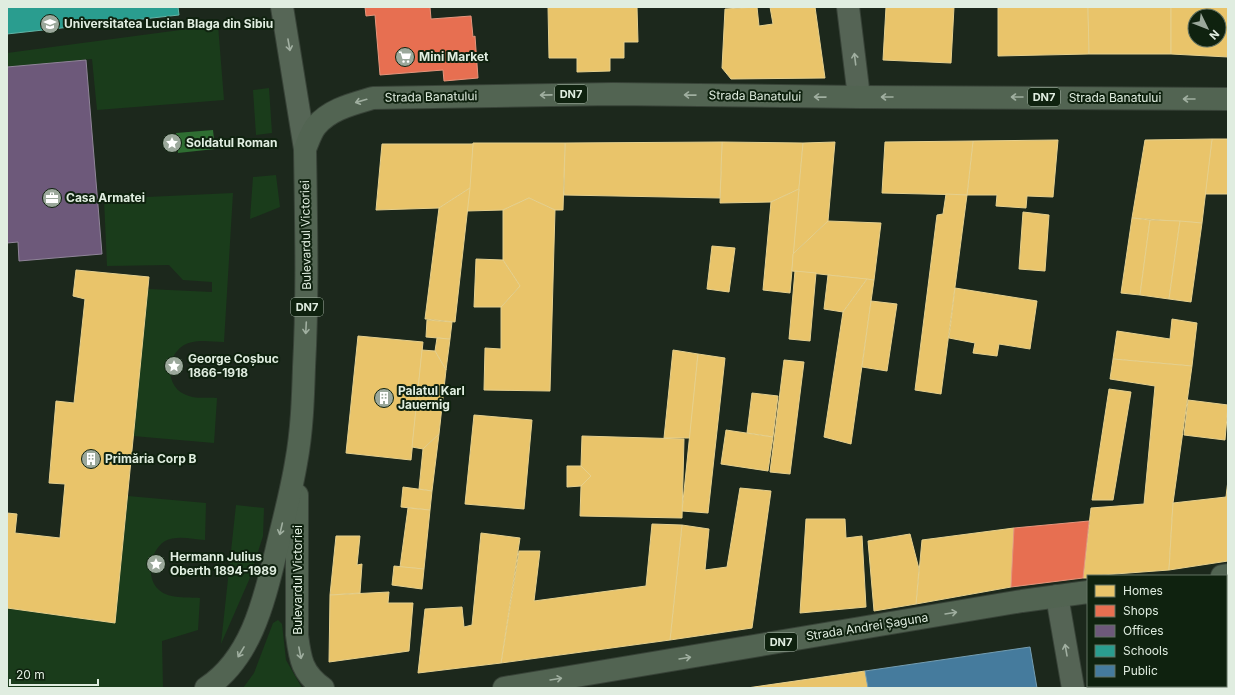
<svg xmlns="http://www.w3.org/2000/svg" width="1235" height="695" viewBox="0 0 1235 695" font-family="Inter,sans-serif">
	<rect width="100%" height="100%" fill="#1c281c"/>
	<!-- green -->
	<g fill="#1a3c1b">
		<path d="M218,25L224,100L97,110L92,59L7,67V53Z"/>
		<path d="M269,88L272,133L256,135L253,90Z"/>
		<path d="M276,175L280,207L250,219L253,177Z"/>
		<path d="M233,193L224,342C214,342 202,340 193,342C166,346 161,389 189,396C197,399 208,397 217,398L214,443L133,436L148,289L212,292V282L183,280L169,265L107,266L104,199Z"/>
		<path d="M128,496L206,503L205,540C192,539 176,535 165,541C150,550 145,578 159,590C169,599 188,597 200,598L198,630L162,641L163,688H7V608L115,623Z"/>
		<path d="M236,505L264,508L263,536L249,580L221,644Z"/>
		<path d="M278,620L282,624L286,660L302,688H243L254,673L273,623Z"/>
	</g>
	<!-- water -->
	<path fill="#2f6e32" d="M213,130L215,149L178,153L176,133Z"/>
	<!-- homes -->
	<g fill="#e9c46a" stroke="#e6d08d" fill-rule="evenodd">
		<path d="M548,7H637L638,42H624V58H610V71L577,72V58H549Z"/>
		<path d="M757,7L759,26L773,24L770,7H815L825,78L731,79L722,68L725,9Z"/>
		<path d="M886,7H954L951,63L883,60Z"/>
		<path d="M998,7H1088L1089,54L998,56Z"/>
		<path d="M1088,7H1171V54H1089Z"/>
		<path d="M1171,7H1228V57L1171,54ZM1195,16H1219V40H1195Z"/>
		<path d="M1212,139H1228V194H1205Z"/>
		<path d="M1212,139L1202,223L1132,218L1145,140Z"/>
		<path d="M1058,140L1053,197L1027,196L1026,208L996,206L997,195H967L973,141Z"/>
		<path d="M973,141L967,195L882,193L885,142Z"/>
		<path d="M722,142L803,143L799,189L771,202L720,203Z"/>
		<path d="M722,142L720,198L564,195L565,143Z"/>
		<path d="M835,142L828,221L793,254L803,143Z"/>
		<path d="M473,143H565L563,210H555L529,198L503,210L467,211Z"/>
		<path d="M382,144H473L470,188L439,208L376,210Z"/>
		<path d="M470,188L455,322L425,319L439,208Z"/>
		<path d="M799,189L790,293L763,290L771,202Z"/>
		<path d="M946,194L967,195L941,394L915,390L937,215L943,214Z"/>
		<path d="M529,198L555,210L550,391L484,390L485,348L501,349V307L520,286L503,260V210Z"/>
		<path d="M1023,212L1049,215L1045,271L1019,269Z"/>
		<path d="M1132,218L1150,220L1140,295L1121,293Z"/>
		<path d="M1150,220L1180,221L1169,299L1140,295Z"/>
		<path d="M828,221L881,223L874,280L792,271L793,254Z"/>
		<path d="M1180,221L1202,223L1191,302L1169,299Z"/>
		<path d="M712,246L735,248L729,292L707,289Z"/>
		<path d="M476,259L503,260L520,286L501,307H474Z"/>
		<path d="M76,270L149,277L115,623L7,608V513L17,514L15,533L60,538L65,484L49,483L56,401L74,403L85,299L73,296Z"/>
		<path d="M795,271L816,273L810,341L789,339Z"/>
		<path d="M828,275L867,279L843,312L824,309Z"/>
		<path d="M867,279L874,280L851,444L824,437L843,312Z"/>
		<path d="M955,288L1037,301L1030,349L999,344L997,356L973,353L975,343L949,338Z"/>
		<path d="M871,301L897,304L887,371L862,367Z"/>
		<path d="M1172,319L1197,323L1192,366L1113,359L1117,331L1170,339Z"/>
		<path d="M427,320L452,322L450,339L426,337Z"/>
		<path d="M358,336L423,342L411,460L346,453Z"/>
		<path d="M437,338L450,339L446,370L435,351Z"/>
		<path d="M422,350L435,351L446,370L439,434L423,449L412,447Z"/>
		<path d="M673,350L698,354L690,438H664Z"/>
		<path d="M698,354L725,358L708,513L682,511Z"/>
		<path d="M1113,359L1192,366L1173,503L1169,570L1088,576V578H1083L1091,508L1144,504L1155,386L1110,379Z"/>
		<path d="M784,360L804,362L790,474L770,472Z"/>
		<path d="M1109,389L1131,392L1113,500H1092Z"/>
		<path d="M752,393L778,396L773,437L747,433Z"/>
		<path d="M1188,400L1228,405L1225,440L1184,435Z"/>
		<path d="M474,415L532,420L524,509L465,504Z"/>
		<path d="M726,430L773,437L768,471L721,464Z"/>
		<path d="M439,434L432,491L419,489L423,449Z"/>
		<path d="M582,436L684,439L682,518L580,516L581,486L591,476L581,466Z"/>
		<path d="M567,466H581L591,476L581,486L567,487Z"/>
		<path d="M1228,480V561L1169,570L1173,503L1226,497Z"/>
		<path d="M403,487L432,491L430,510L401,507Z"/>
		<path d="M740,488L771,491L752,628L670,640L682,525L709,529L705,570L727,567Z"/>
		<path d="M408,508L430,510L424,569L400,567Z"/>
		<path d="M806,519H845L846,538L862,536L866,607L800,613Z"/>
		<path d="M652,524L682,525L670,640L501,663L519,551H540L534,601L646,586Z"/>
		<path d="M1014,528L1011,587L916,604L922,540Z"/>
		<path d="M481,533L520,538L501,663L418,673L425,609L462,607L464,627L472,625Z"/>
		<path d="M910,534L919,569L916,604L874,611L868,541Z"/>
		<path d="M336,536H360L357,565L362,564L360,593L330,595Z"/>
		<path d="M394,566L424,569L422,589L392,585Z"/>
		<path d="M389,592L388,603H413L409,651L329,662L330,595Z"/>
		<path d="M865,671L868,688H747Z"/>
	</g>
	<!-- shops -->
	<g fill="#e76f51" stroke="#e5957c">
		<path d="M365,7H430L431,19L471,16L473,37L475,36L478,78L444,81L443,70L380,75L375,15L366,16Z"/>
		<path d="M1089,521L1083,578L1011,587L1014,528Z"/>
	</g>
	<!-- offices -->
	<path fill="#6d597a" stroke="#908599" d="M86,60L102,254L19,261L18,242L7,243V67Z"/>
	<!-- schools -->
	<g fill="#2a9d8f" stroke="#61b5a7">
		<path d="M7,7H178L179,15L7,34Z"/>
		<path d="M1226,679H1228V688H1194V686H1226Z"/>
		<rect x="1107" y="686" width="87" height="2"/>
	</g>
	<!-- public -->
	<path fill="#457b9d" stroke="#749db1" d="M1030,647L1037,688H868L865,671Z"/>
	<g fill="none" stroke-linecap="round" stroke-linejoin="round">
		<defs>
			<g id="street">
				<path d="M848,7L859,97"/>
				<path d="M1057,596L1073,688"/>
			</g>
			<path id="secondary" d="M282,7L305,149"/>
			<g id="primary">
				<path d="M297,495V635C300,659 302,673 323,688"/>
				<path d="M1222,576L1228,575"/>
				<path d="M206,688C251,659 264,601 276,552C283,522 291,493 296,463C302,431 303,399 304,367C308,294 306,222 305,149C308,142 311,132 316,126C330,109 353,104 373,98L613,94L859,97L1228,99"/>
				<path d="M504,688L1022,601L1088,592"/>
			</g>
		</defs>
		<!-- street casing -->
		<use href="#street" stroke="#384338" stroke-width="24"/>
		<!-- secondary casing -->
		<use href="#secondary" stroke="#384338" stroke-width="24"/>
		<!-- primary casing -->
		<use href="#primary" stroke="#384338" stroke-width="24"/>
		<!-- street -->
		<use href="#street" stroke="#556455" stroke-width="22"/>
		<!-- secondary -->
		<use href="#secondary" stroke="#566656" stroke-width="22"/>
		<!-- primary -->
		<use href="#primary" stroke="#526452" stroke-width="22"/>
	</g>
	<!-- one-way arrows -->
	<defs><path id="oneway-shaft" d="M-6 0H5M1.5-3L5.5 0L1.5 3" fill="none" stroke-width="1.6" stroke-linecap="round" stroke-linejoin="round"/></defs>
	<use stroke="#a2b0a2" href="#oneway-shaft" transform="translate(289 45) rotate(80)"/>
	<g stroke="#a1afa1">
		<use href="#oneway-shaft" transform="translate(855 59) rotate(-97)"/>
		<use href="#oneway-shaft" transform="translate(1066 650) rotate(-100)"/>
	</g>
	<g stroke="#a0afa0">
		<use href="#oneway-shaft" transform="translate(546 95) rotate(179)"/>
		<use href="#oneway-shaft" transform="translate(690 95) rotate(-179)"/>
		<use href="#oneway-shaft" transform="translate(820 97) rotate(-179)"/>
		<use href="#oneway-shaft" transform="translate(887 97) rotate(-180)"/>
		<use href="#oneway-shaft" transform="translate(1017 97) rotate(-180)"/>
		<use href="#oneway-shaft" transform="translate(1189 99) rotate(-180)"/>
		<use href="#oneway-shaft" transform="translate(361 101) rotate(164)"/>
		<use href="#oneway-shaft" transform="translate(306 328) rotate(93)"/>
		<use href="#oneway-shaft" transform="translate(281 529) rotate(103)"/>
		<use href="#oneway-shaft" transform="translate(951 613) rotate(-9)"/>
		<use href="#oneway-shaft" transform="translate(241 652) rotate(121)"/>
		<use href="#oneway-shaft" transform="translate(300 653) rotate(79)"/>
		<use href="#oneway-shaft" transform="translate(685 658) rotate(-9)"/>
		<use href="#oneway-shaft" transform="translate(556 679) rotate(-9)"/>
	</g>
	<!-- icons -->
	<defs>
		<symbol id="university-disc" viewBox="-11 -11 22 22"><circle r="9.5" fill="#9ba89b" stroke="#0f220f"/><path d="M0-5L7-2L0 1L-7-2ZM-4 1L0 2.5L4 1V4Q0 6-4 4Z" fill="#fff"/></symbol>
		<symbol id="supermarket-disc" viewBox="-11 -11 22 22"><circle r="9.5" fill="#9ba89b" stroke="#0f220f"/><path d="M-6-5.5h2.5l.6 2H6L4.5 2H-2.5L-4.4-4H-6ZM-1.5 3.2a1.3 1.3 0 1 0 .1 0ZM3 3.2a1.3 1.3 0 1 0 .1 0Z" fill="#fff"/></symbol>
		<symbol id="sight-disc" viewBox="-11 -11 22 22"><circle r="9.5" fill="#9ba89b" stroke="#0f220f"/><path d="M0-6L1.8-2.2L6-1.7L2.9 1.2L3.7 5.4L0 3.3L-3.7 5.4L-2.9 1.2L-6-1.7L-1.8-2.2Z" fill="#fff"/></symbol>
		<symbol id="office-disc" viewBox="-11 -11 22 22"><circle r="9.5" fill="#9ba89b" stroke="#0f220f"/><path d="M-6-3h4V-5.5h4V-3h4V5H-6ZM-1-4.5V-3h2v-1.5ZM-6 0V1H6V0Z" fill="#fff"/></symbol>
		<symbol id="building-disc" viewBox="-11 -11 22 22"><circle r="9.5" fill="#9ba89b" stroke="#0f220f"/><path d="M-4-6H4V6H1V3H-1V6H-4ZM-2.5-4.3h1.7v1.8h-1.7ZM.8-4.3h1.7v1.8H.8ZM-2.5-1h1.7V.8h-1.7ZM.8-1h1.7V.8H.8Z" fill="#fff"/></symbol>
	</defs>
	<g fill-rule="evenodd">
		<use href="#university-disc" x="39" y="13" width="22" height="22"/>
		<use href="#supermarket-disc" x="394" y="46" width="22" height="22"/>
		<use href="#sight-disc" x="161" y="132" width="22" height="22"/>
		<use href="#office-disc" x="41" y="187" width="22" height="22"/>
		<use href="#sight-disc" x="163" y="355" width="22" height="22"/>
		<use href="#building-disc" x="373" y="387" width="22" height="22"/>
		<use href="#building-disc" x="80" y="448" width="22" height="22"/>
		<use href="#sight-disc" x="145" y="553" width="22" height="22"/>
	</g>
	<g text-anchor="middle" stroke-width="4" stroke-linejoin="round" paint-order="stroke">
		<!-- shield labels -->
		<g fill="#0f220f" stroke="#a1b0a1" stroke-width="1">
			<rect x="555" y="85" width="32" height="18" rx="3"/>
			<rect x="1028" y="88" width="32" height="18" rx="3"/>
			<rect x="291" y="298" width="32" height="18" rx="3"/>
			<rect x="765" y="633" width="32" height="18" rx="3"/>
		</g>
		<g font-size="11" font-weight="bold" fill="#e0ede0">
			<text x="571" y="98">DN7</text>
			<text x="1044" y="101">DN7</text>
			<text x="307" y="311">DN7</text>
			<text x="781" y="646">DN7</text>
		</g>
		<!-- poi labels -->
		<g font-size="12" font-weight="bold" fill="#e0ede0" stroke="#0f220f" text-anchor="start">
			<text x="64" y="28">Universitatea Lucian Blaga din Sibiu</text>
			<text x="419" y="61">Mini Market</text>
			<text x="186" y="147">Soldatul Roman</text>
			<text x="66" y="202">Casa Armatei</text>
			<text x="188" y="363">George Coșbuc<tspan x="188" dy="14">1866-1918</tspan></text>
			<text x="398" y="395">Palatul Karl<tspan x="398" dy="14">Jauernig</tspan></text>
			<text x="105" y="463">Primăria Corp B</text>
			<text x="170" y="561">Hermann Julius<tspan x="170" dy="14">Oberth 1894-1989</tspan></text>
		</g>
		<!-- street labels -->
		<g font-size="12" fill="#e0ede0" stroke="#0f220f">
			<text transform="translate(755 96) rotate(1)" y="4">Strada Banatului</text>
			<text transform="translate(431 97) rotate(-1)" y="4">Strada Banatului</text>
			<text x="1115" y="102">Strada Banatului</text>
			<text transform="translate(306 235) rotate(-91)" y="4">Bulevardul Victoriei</text>
			<text transform="translate(298 580) rotate(-90)" y="4">Bulevardul Victoriei</text>
			<text transform="translate(867 627) rotate(-9)" y="4">Strada Andrei Șaguna</text>
		</g>
	</g>
	<!-- border -->
	<rect width="1235" height="695" fill="none" stroke="#e0ede0" stroke-width="16"/>
	<!-- legend -->
	<rect x="1087" y="575" width="140" height="112" fill="#0f220f" stroke="#637363"/>
	<rect x="1095" y="585" width="20" height="12" fill="#e9c46a" stroke="#637363"/>
	<text x="1123" y="595" font-size="12" fill="#e0ede0">Homes</text>
	<rect x="1095" y="605" width="20" height="12" fill="#e76f51" stroke="#637363"/>
	<text x="1123" y="615" font-size="12" fill="#e0ede0">Shops</text>
	<rect x="1095" y="625" width="20" height="12" fill="#6d597a" stroke="#637363"/>
	<text x="1123" y="635" font-size="12" fill="#e0ede0">Offices</text>
	<rect x="1095" y="645" width="20" height="12" fill="#2a9d8f" stroke="#637363"/>
	<text x="1123" y="655" font-size="12" fill="#e0ede0">Schools</text>
	<rect x="1095" y="665" width="20" height="12" fill="#457b9d" stroke="#637363"/>
	<text x="1123" y="675" font-size="12" fill="#e0ede0">Public</text>
	<!-- north arrow -->
	<g transform="translate(1207 28) rotate(133)"><circle r="19" fill="#0f220f" stroke="#637363"/>
	<path d="M0-3L7 15L0 10L-7 15Z" fill="#9ba89b"/>
	<text y="-6" font-size="11" font-weight="bold" text-anchor="middle" fill="#e0ede0">N</text>
	</g>
	<!-- scale -->
	<path d="M10 679v6h88v-6" fill="none" stroke="#e0ede0" stroke-width="2"/>
	<text x="16" y="679" font-size="12" fill="#e0ede0" stroke="#0f220f" stroke-width="3" paint-order="stroke">20 m</text>
</svg>
